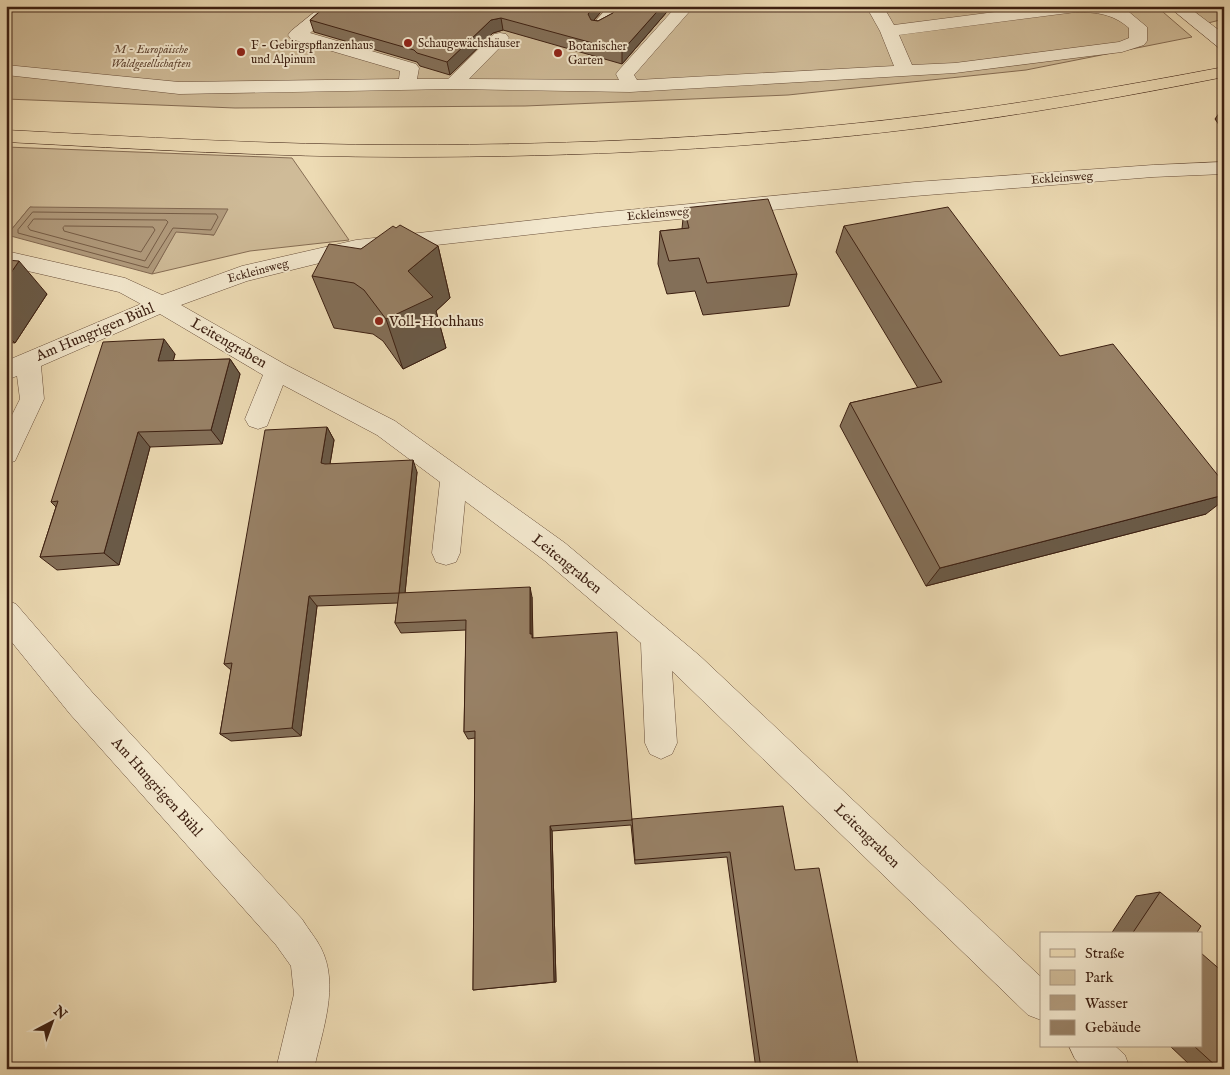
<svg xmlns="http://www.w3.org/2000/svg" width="1230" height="1075" font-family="'IM FELL English',serif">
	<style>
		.green { fill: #cfbb98; stroke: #866d54 }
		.water { fill: #b19b7d; stroke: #826952 }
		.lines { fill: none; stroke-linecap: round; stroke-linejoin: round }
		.shore { stroke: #765d47; stroke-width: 1 }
		.minor-casing { stroke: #684e3a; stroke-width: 1 }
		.major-casing { stroke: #3c1f11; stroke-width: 1 }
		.minor { fill: #f3e8ce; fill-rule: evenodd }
		.major { fill: #eddbb4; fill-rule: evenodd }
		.wall { fill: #836f58; stroke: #3c1f11 }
		.shaded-wall { fill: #6a5a47; stroke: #3c1f11 }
		.building { fill: #988166; stroke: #3c1f11 }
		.poi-dot { fill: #8f2418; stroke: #f3e8ce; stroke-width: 2 }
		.labels { text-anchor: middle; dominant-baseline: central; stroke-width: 4; stroke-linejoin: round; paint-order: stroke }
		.far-poi-label { font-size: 12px; fill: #3c1f11; stroke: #f3e8ce; text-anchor: start }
		.far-park-label { font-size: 12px; font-style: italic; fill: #614633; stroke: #f3e8ce }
		.far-street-label { font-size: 12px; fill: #3c1f11; stroke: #f3e8ce }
		.poi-label { font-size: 15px; fill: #3c1f11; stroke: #f3e8ce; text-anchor: start }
		.street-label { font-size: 15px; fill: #3c1f11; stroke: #f3e8ce }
	</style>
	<rect width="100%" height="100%" fill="#eddbb4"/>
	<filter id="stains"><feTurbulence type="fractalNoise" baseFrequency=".004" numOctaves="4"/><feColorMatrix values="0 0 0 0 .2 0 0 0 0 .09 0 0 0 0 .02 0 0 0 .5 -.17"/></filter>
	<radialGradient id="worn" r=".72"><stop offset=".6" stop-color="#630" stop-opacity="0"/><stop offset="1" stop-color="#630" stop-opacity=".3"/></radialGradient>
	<!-- green -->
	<path class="green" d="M6,6H1156L1192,37L1026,70L788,95L525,106L235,108L6,99Z
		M1188,6H1224V19L1208,23Z
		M6,147L292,158L349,240L250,251L152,274L176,231L214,235L30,207L6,236Z"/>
	<!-- water -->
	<path class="water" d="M30,207L228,209L214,235L176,232L152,274L7,235Z"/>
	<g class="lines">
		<!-- shore -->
		<path class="shore" d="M33,212L216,214L218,217L211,230L173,228L148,268L18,233V230Z
			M34,219L166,220L168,222L145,261L30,230L28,227Z
			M65,226L153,227L155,230L141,252L64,231L63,228Z"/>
		<!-- minor casing -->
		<g class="minor-casing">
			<path id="minor" d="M322,6H341L310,33L416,64L419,68L417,79H448L494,34L500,33L506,34L509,38L469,79L619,80L616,74L619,70L675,8H687L689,12L634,75L637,80L894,66L880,31L866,6H883L894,25L1042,6H1116L1129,12L1147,27V41L1144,45L1122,52L955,73L630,92L453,89L179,94L6,75V65L179,82L399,79L400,71L291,39L288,35L291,31ZM1076,12C1097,12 1113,14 1129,28V38L1119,42L955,63L912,65L899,35Z
				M609,6H626C618,17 607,34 593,31L590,27Z
				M1168,6H1187L1224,34V48L1218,47Z
				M1224,162V174L1153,177L915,196L597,227L356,254L247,281L181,305L286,365L395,421L565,543L700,656L1041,977V1020L1028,1015L672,671L677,743L672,754L661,759L650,754L645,743L641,643L545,561L465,501L460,553L456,562L446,565L436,562L432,553L440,482L377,435L283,385L267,426L258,429L249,426L245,419L263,375L160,314L41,366L44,399L15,461L6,464V427L20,399L17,376L6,380V361L141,304L119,292L6,266V251L125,278L162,295L242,266L356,240L597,213L915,182L1153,165Z
				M6,600L16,604L92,692L302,919C308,929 316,938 321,948C340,985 322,1031 314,1069H276L294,994L291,966L276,945L70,714L6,635Z
				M1069,1046H1115L1125,1055L1130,1069H1084L1075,1059Z"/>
		</g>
		<!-- major casing -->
		<g class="major-casing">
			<path id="major" d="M1224,67V77C1123,97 1022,115 921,128C750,149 577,157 405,157C272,157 139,149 6,142V130C139,137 272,145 405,145C577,145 750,137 921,116C1022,104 1123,86 1224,67Z"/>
		</g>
		<!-- minor -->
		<use href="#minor" class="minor"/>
		<!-- major -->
		<use href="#major" class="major"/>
	</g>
	<!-- wall -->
	<path class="wall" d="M326,6H606L594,20L598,21L613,13L618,6H672L622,64L503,30L493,33L450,75L420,66L417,62L314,32L310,20Z
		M1224,106V132L1215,119Z
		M684,208L797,274L789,306L703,315L695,291L667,294L658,264L660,231L682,229Z
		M844,226L1060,356L1206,514L926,586L840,426L850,403L918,388L836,252Z
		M396,228L438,246L450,298L436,311L446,348L403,369L383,341L373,334L334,328L312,276L361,249Z
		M6,260L47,294L15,343L6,342Z
		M175,354L173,361L230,359L240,374L222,444L150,447L119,565L57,570L40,557L56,507L51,502Z
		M327,427L334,440L330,464L417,472L405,593L532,597L533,638L632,820L795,870L847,1069H756L727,857L635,864L631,825L552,831L556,982L473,990L475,738L468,739L464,732L466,630L401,633L395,623L398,603L317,606L301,736L231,741L220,734L231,670L224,664Z
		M1160,892L1196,934H1111L1136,896Z
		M1224,973V1065L1221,1062L1217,1067L1189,1064L1170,1046H1201Z"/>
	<!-- shaded-wall -->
	<path class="shaded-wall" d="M595,6H606L588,27V14Z
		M662,6H672L622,64V51Z
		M501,18L503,30L493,33L450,75L447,62L491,20Z
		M438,246L450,298L436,311L446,348L403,369L386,319L408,271Z
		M19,261L47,294L15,343L6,334V280Z
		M164,339L175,354L169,377L158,361Z
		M230,359L240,374L222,444L211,430Z
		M327,427L334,440L328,475L321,463Z
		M138,432L150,447L119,565L104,553Z
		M413,460L417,472L404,603L399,593Z
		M1224,495V500L1206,514L926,586L940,568Z
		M530,587L532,597V636L534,643L530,634Z
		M309,596L317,606L301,736L292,728Z
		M550,826L552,831L556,982H554Z"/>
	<!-- building -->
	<path class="building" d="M326,6H595L588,14L591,20L598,21L613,13L618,6H662L622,51L501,18L491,20L447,62L417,53L414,50L310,20Z
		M768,199L797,274L707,283L699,258L669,261L660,231L689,228L684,208Z
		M948,207L1060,356L1113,344L1224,483V495L940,568L850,403L942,382L844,226Z
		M400,225L438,246L408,271L433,297L386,319L364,290L354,283L312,276L329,244L361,249L393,226L396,228Z
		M6,260L19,261L6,280Z
		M164,339L158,361L230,359L211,430L138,432L104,553L40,557L58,501L51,502L103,342Z
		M327,427L321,463L325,464L413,460L399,593L309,596L292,728L220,734L232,663L224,664L265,430Z
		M530,587V634H532V638L617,632L632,820L550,826L554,982L473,990L475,731L464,732L466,620L395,623L399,593Z
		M783,806L795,870L819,868L858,1065L847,1066V1069H761L730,852L635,860L632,819Z
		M1160,892L1201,926L1196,934H1132Z
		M1201,953L1224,973V1057L1217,1067L1194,1046H1201Z"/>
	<!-- markers -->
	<g class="poi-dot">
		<circle cx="408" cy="43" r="5"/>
		<circle cx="241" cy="52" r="5"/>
		<circle cx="558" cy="53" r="5"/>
		<circle cx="379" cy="321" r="5"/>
	</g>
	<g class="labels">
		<!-- far-poi labels -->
		<g class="far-poi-label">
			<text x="418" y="43">Schaugewächshäuser</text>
			<text x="251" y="45">F - Gebirgspflanzenhaus<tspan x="251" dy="14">und Alpinum</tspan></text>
			<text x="568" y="46">Botanischer<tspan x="568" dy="14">Garten</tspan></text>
		</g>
		<!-- far-park labels -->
		<g class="far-park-label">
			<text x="151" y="49">M - Europäische<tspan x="151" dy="14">Waldgesellschaften</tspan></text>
		</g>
		<!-- far-street labels -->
		<g class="far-street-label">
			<text transform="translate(1062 178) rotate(-4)">Eckleinsweg</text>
			<text transform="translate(658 214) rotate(-5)">Eckleinsweg</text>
			<text transform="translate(258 271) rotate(-15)">Eckleinsweg</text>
		</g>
		<!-- poi labels -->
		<g class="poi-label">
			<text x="389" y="321">Voll-Hochhaus</text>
		</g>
		<!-- street labels -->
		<g class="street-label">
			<text transform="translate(95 332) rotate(-23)">Am Hungrigen Bühl</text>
			<text transform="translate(229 343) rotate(30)">Leitengraben</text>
			<text transform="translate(567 564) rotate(39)">Leitengraben</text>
			<text transform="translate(157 787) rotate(48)">Am Hungrigen Bühl</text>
			<text transform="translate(867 836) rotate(44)">Leitengraben</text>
		</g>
	</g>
	<!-- margin -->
	<rect width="1230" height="1075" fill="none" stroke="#eddbb4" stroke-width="25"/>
	<rect x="8" y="8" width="1215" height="1060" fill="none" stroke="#3c1f11" stroke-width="2.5"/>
	<rect x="12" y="12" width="1205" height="1050" fill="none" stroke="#3c1f11"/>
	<!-- legend -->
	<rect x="1040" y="932" width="162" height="115" fill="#f3e8ce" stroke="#aa9882"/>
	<rect x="1050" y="949" width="25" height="8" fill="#eddbb4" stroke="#aa9882"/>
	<text x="1085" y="958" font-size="15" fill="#3c1f11">Straße</text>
	<rect x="1050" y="970" width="25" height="15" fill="#cfbb98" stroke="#aa9882"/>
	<text x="1085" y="982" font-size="15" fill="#3c1f11">Park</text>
	<rect x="1050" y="995" width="25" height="15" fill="#b19b7d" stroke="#aa9882"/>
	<text x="1085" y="1008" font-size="15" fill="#3c1f11">Wasser</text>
	<rect x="1050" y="1020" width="25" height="15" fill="#988166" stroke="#aa9882"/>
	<text x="1085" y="1032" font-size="15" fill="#3c1f11">Gebäude</text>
	<!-- north arrow -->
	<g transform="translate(52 1022) rotate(41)" stroke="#f3e8ce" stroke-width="4" paint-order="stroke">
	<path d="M0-4L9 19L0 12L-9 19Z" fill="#3c1f11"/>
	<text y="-8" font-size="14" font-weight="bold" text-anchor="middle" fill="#3c1f11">N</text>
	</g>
	<rect width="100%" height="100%" filter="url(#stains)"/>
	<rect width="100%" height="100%" fill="url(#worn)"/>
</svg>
